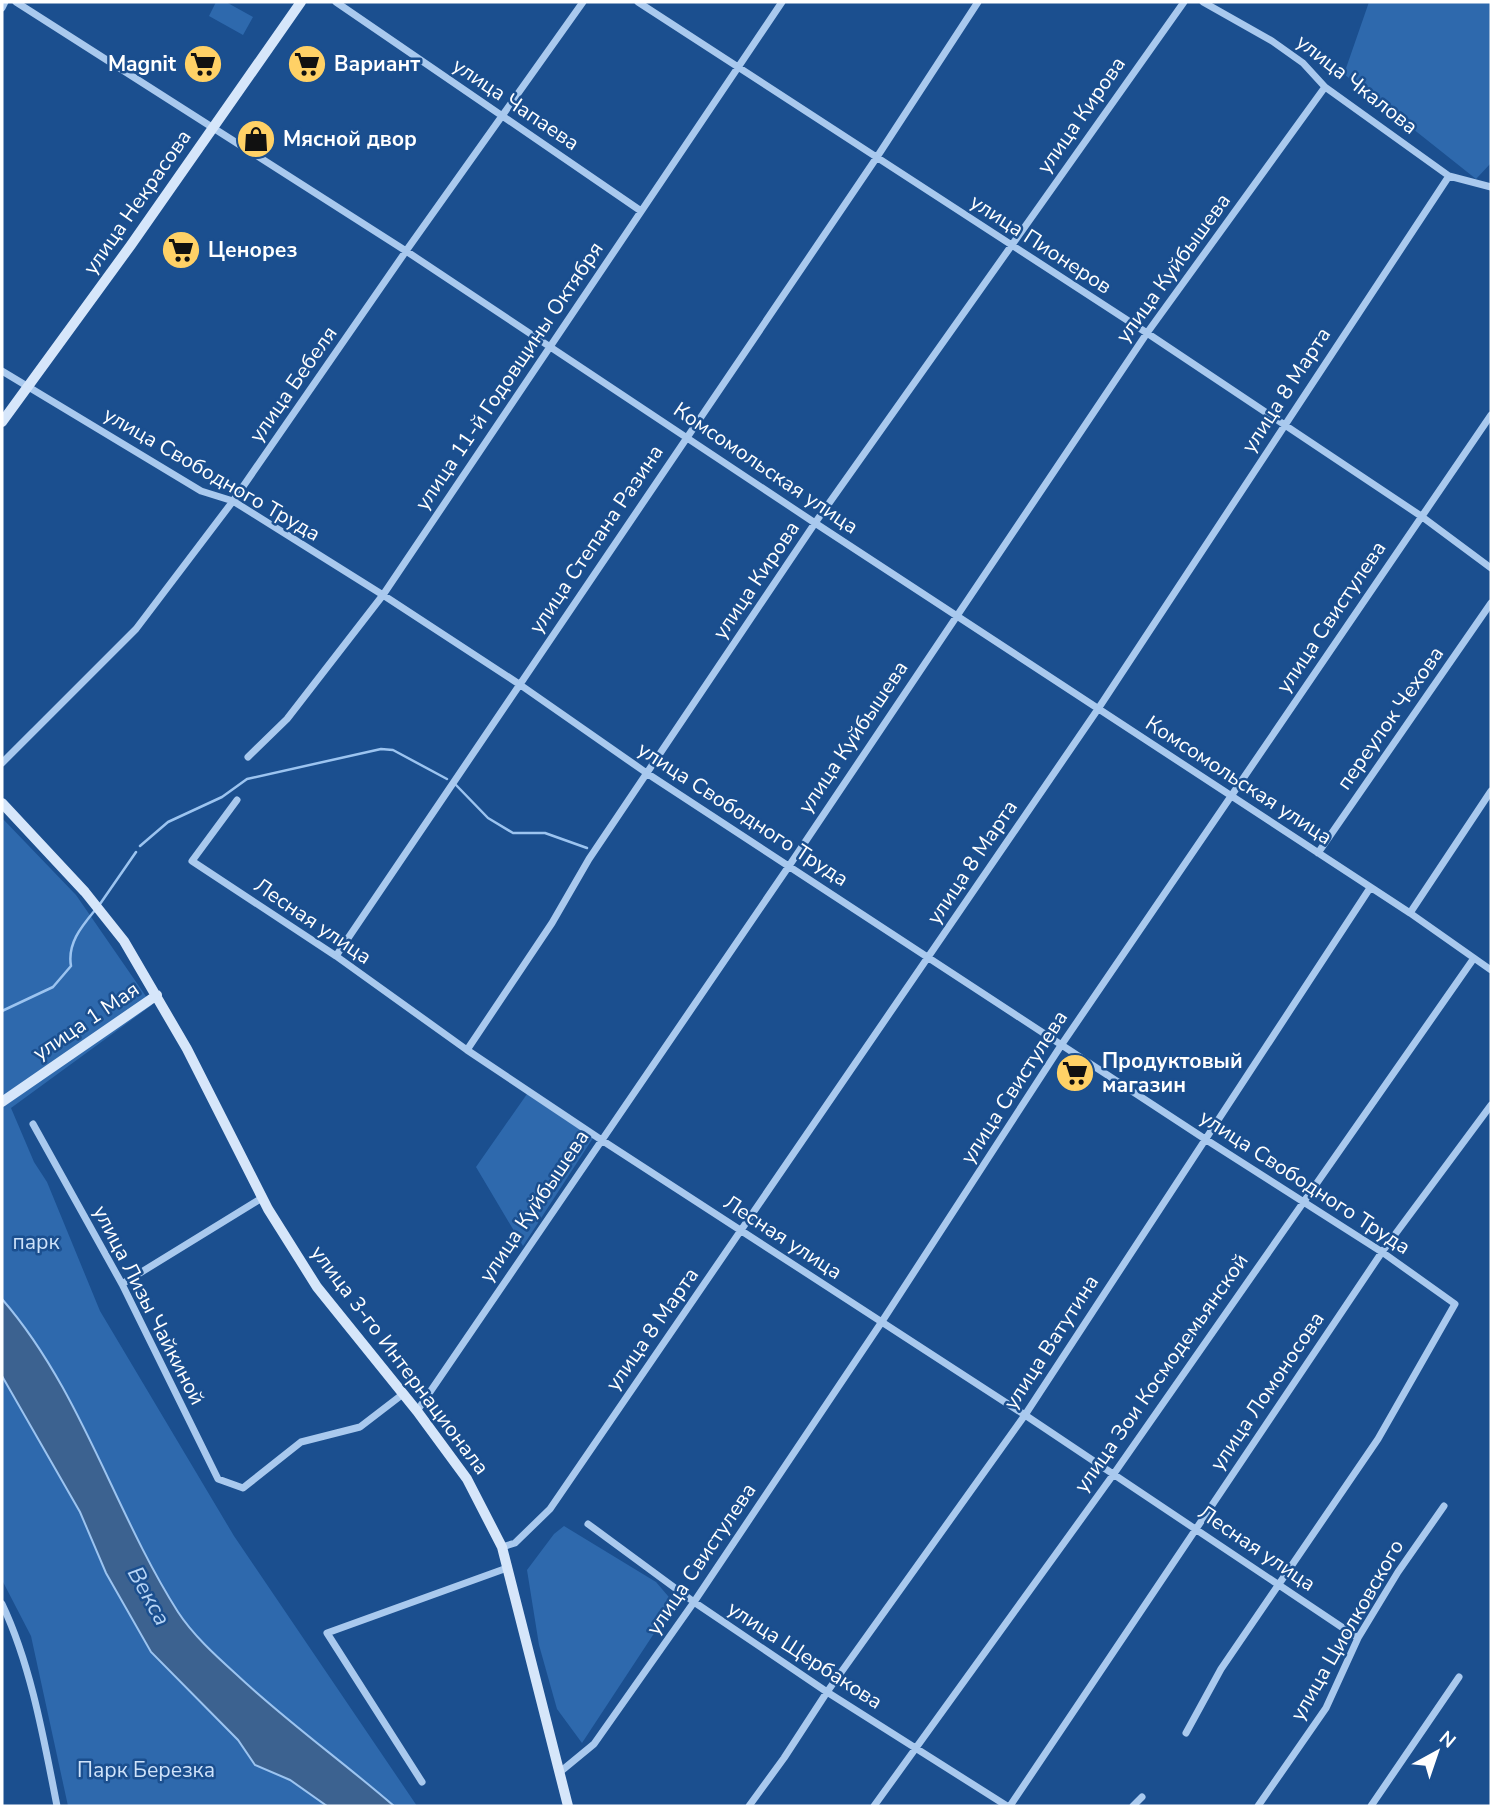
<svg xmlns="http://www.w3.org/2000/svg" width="1493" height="1808" font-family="'Nunito Sans',sans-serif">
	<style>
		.green { fill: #2e69ad }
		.water { fill: #3c6290; stroke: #9cc4f0; stroke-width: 2 }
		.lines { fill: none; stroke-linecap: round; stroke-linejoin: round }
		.stream { stroke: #9cc4f0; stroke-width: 2.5 }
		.street { stroke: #a9c9ee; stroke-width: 7 }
		.secondary { stroke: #d6e6fa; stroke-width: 10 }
		.labels { text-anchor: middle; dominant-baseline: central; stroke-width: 5; stroke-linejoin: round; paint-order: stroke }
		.poi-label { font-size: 21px; font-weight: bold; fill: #fff; stroke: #1b4f8f; text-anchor: start }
		.street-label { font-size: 21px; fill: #fff; stroke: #1b4f8f }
		.park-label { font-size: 21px; fill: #cfe3fa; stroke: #1b4f8f }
		.water-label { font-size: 23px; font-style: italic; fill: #b5d3f5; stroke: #1b4f8f }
	</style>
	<rect width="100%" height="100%" fill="#1b4f8f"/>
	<!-- green -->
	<path class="green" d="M216,2H226L253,17L243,35L209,16Z
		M1369,2H1491V163L1476,179L1344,74Z
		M2,818L76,895L152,1005L11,1108L34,1162L47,1182L100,1311L234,1536L417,1806H394C342,1761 286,1721 236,1674C215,1655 193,1635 178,1612C114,1511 81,1390 2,1299Z
		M527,1094L593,1138L523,1246L476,1167Z
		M2,1376L80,1512L106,1573L238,1740L255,1765L290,1780L327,1806H68L31,1636L2,1580Z
		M564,1526L656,1582L674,1603L582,1743L557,1709L539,1645L527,1570L554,1534Z"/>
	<!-- water -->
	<path class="water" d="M2,1299C81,1390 114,1511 178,1612C193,1635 215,1655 236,1674C286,1721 342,1761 394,1806H327L290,1780L255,1765L238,1740L151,1652L106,1573L80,1512L2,1376Z"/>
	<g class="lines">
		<!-- stream -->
		<path class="stream" d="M456,785L488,818L513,833H545L587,848
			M140,846L168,822L222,797L247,779L381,749L393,750L447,779
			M100,904L136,852
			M2,1011L53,987L71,966C67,943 82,926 96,909"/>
		<!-- street -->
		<path class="street" d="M16,2L406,251L815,523L1410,913L1491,970
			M336,2L641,211
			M638,2L1147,333L1421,516L1491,568
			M1203,2L1272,41L1303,63L1325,87L1449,176L1491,187
			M2,8L5,2
			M2,371L201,491L233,501L383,595L519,684L648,774L1205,1139L1382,1252L1455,1304L1378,1439L1221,1669L1186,1733
			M248,757L287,719L383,595L782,2
			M2,763L136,629L233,501L406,251L583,2
			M237,800L192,861L336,956L467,1050L600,1139L1025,1415L1358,1638
			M1318,853L1491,603
			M1410,913L1491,791
			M336,956L877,157L978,2
			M467,1050L552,923L589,859L815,523L1184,2
			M33,1124L122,1284L218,1479L243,1488L301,1442L360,1427L403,1394
			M122,1284L262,1198
			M417,1411L789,866L1147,333L1325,87
			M588,1524L694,1602L827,1692L1007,1806
			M502,1547L515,1543L550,1509L1098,709L1449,176
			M2,1604C31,1665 44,1740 57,1806
			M560,1772L594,1744L694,1602L881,1323L1062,1044L1491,415
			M422,1782L327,1633L507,1568
			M749,1806L784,1758L827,1692L1025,1415L1370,888
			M874,1806L1113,1475L1474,958
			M1010,1806L1382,1252L1491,1105
			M1133,1806L1142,1797
			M1258,1806L1326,1708L1358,1638L1398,1572L1444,1506
			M1371,1806L1459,1677"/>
		<!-- secondary -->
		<path class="secondary" d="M2,422L131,245L301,2
			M2,803L85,892L124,941L187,1049L268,1209L317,1287L417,1411L467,1479L502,1547L568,1806
			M2,1102L157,995"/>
	</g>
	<!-- icons -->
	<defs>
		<g id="supermarket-disc" transform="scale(2.0125)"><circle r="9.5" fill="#ffd166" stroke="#1b4f8f"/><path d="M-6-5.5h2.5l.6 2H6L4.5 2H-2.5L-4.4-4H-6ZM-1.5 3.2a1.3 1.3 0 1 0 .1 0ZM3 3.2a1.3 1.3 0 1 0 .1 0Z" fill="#111"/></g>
		<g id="shop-disc" transform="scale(2.0125)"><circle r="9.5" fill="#ffd166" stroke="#1b4f8f"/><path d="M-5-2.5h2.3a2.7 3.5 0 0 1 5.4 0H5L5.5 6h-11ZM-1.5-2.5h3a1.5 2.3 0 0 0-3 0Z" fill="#111"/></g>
	</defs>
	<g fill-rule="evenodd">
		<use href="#supermarket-disc" x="203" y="64"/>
		<use href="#supermarket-disc" x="307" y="64"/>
		<use href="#shop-disc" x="256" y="139"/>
		<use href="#supermarket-disc" x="181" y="250"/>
		<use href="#supermarket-disc" x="1075" y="1073"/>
	</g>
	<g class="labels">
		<!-- poi labels -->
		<g class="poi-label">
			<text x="176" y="64" text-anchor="end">Magnit</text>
			<text x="334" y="64">Вариант</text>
			<text x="283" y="139">Мясной двор</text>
			<text x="208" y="250">Ценорез</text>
			<text x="1102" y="1061">Продуктовый<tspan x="1102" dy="24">магазин</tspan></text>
		</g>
		<!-- street labels -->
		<g class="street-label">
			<text transform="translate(1357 84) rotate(38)">улица Чкалова</text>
			<text transform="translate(516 104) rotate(34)">улица Чапаева</text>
			<text transform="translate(1081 115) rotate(-55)">улица Кирова</text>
			<text transform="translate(137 202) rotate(-55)">улица Некрасова</text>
			<text transform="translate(1041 244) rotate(33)">улица Пионеров</text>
			<text transform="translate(1173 268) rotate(-54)">улица Куйбышева</text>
			<text transform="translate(509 376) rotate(-56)">улица 11-й Годовщины Октября</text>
			<text transform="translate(293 384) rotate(-55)">улица Бебеля</text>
			<text transform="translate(1286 390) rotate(-57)">улица 8 Марта</text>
			<text transform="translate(766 468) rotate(34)">Комсомольская улица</text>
			<text transform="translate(212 474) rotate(30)">улица Свободного Труда</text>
			<text transform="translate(596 539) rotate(-56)">улица Степана Разина</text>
			<text transform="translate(756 580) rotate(-56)">улица Кирова</text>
			<text transform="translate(1331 617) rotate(-56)">улица Свистулева</text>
			<text transform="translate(1390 718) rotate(-55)">переулок Чехова</text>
			<text transform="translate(853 737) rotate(-56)">улица Куйбышева</text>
			<text transform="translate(1239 780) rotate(33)">Комсомольская улица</text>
			<text transform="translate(743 814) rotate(33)">улица Свободного Труда</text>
			<text transform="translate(972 862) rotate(-56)">улица 8 Марта</text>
			<text transform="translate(313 921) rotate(34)">Лесная улица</text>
			<text transform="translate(86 1021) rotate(-34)">улица 1 Мая</text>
			<text transform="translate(1014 1087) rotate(-57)">улица Свистулева</text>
			<text transform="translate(1305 1182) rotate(33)">улица Свободного Труда</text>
			<text transform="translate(534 1206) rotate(-56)">улица Куйбышева</text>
			<text transform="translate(783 1237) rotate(33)">Лесная улица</text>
			<text transform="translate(149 1305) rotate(63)">улица Лизы Чайкиной</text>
			<text transform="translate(652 1329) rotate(-55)">улица 8 Марта</text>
			<text transform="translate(1051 1342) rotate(-57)">улица Ватутина</text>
			<text transform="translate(400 1360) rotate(53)">улица 3-го Интернационала</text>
			<text transform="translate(1161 1373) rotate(-55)">улица Зои Космодемьянской</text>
			<text transform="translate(1267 1391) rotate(-56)">улица Ломоносова</text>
			<text transform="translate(1257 1548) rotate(34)">Лесная улица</text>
			<text transform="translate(701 1559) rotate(-56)">улица Свистулева</text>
			<text transform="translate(1347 1630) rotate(-60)">улица Циолковского</text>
			<text transform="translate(805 1655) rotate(33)">улица Щербакова</text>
		</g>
		<!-- park labels -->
		<g class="park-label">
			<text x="36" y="1242">парк</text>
			<text x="146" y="1770">Парк Березка</text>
		</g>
		<!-- water labels -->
		<g class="water-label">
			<text transform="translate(149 1596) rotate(61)">Векса</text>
		</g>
	</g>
	<!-- border -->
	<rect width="1493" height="1808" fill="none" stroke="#ffffff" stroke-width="7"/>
	<!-- north arrow -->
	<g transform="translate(1437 1752) rotate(40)" stroke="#1b4f8f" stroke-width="5" paint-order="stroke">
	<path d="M0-5L12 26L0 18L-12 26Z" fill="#ffffff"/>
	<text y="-10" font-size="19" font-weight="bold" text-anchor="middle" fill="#ffffff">N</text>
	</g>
</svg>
